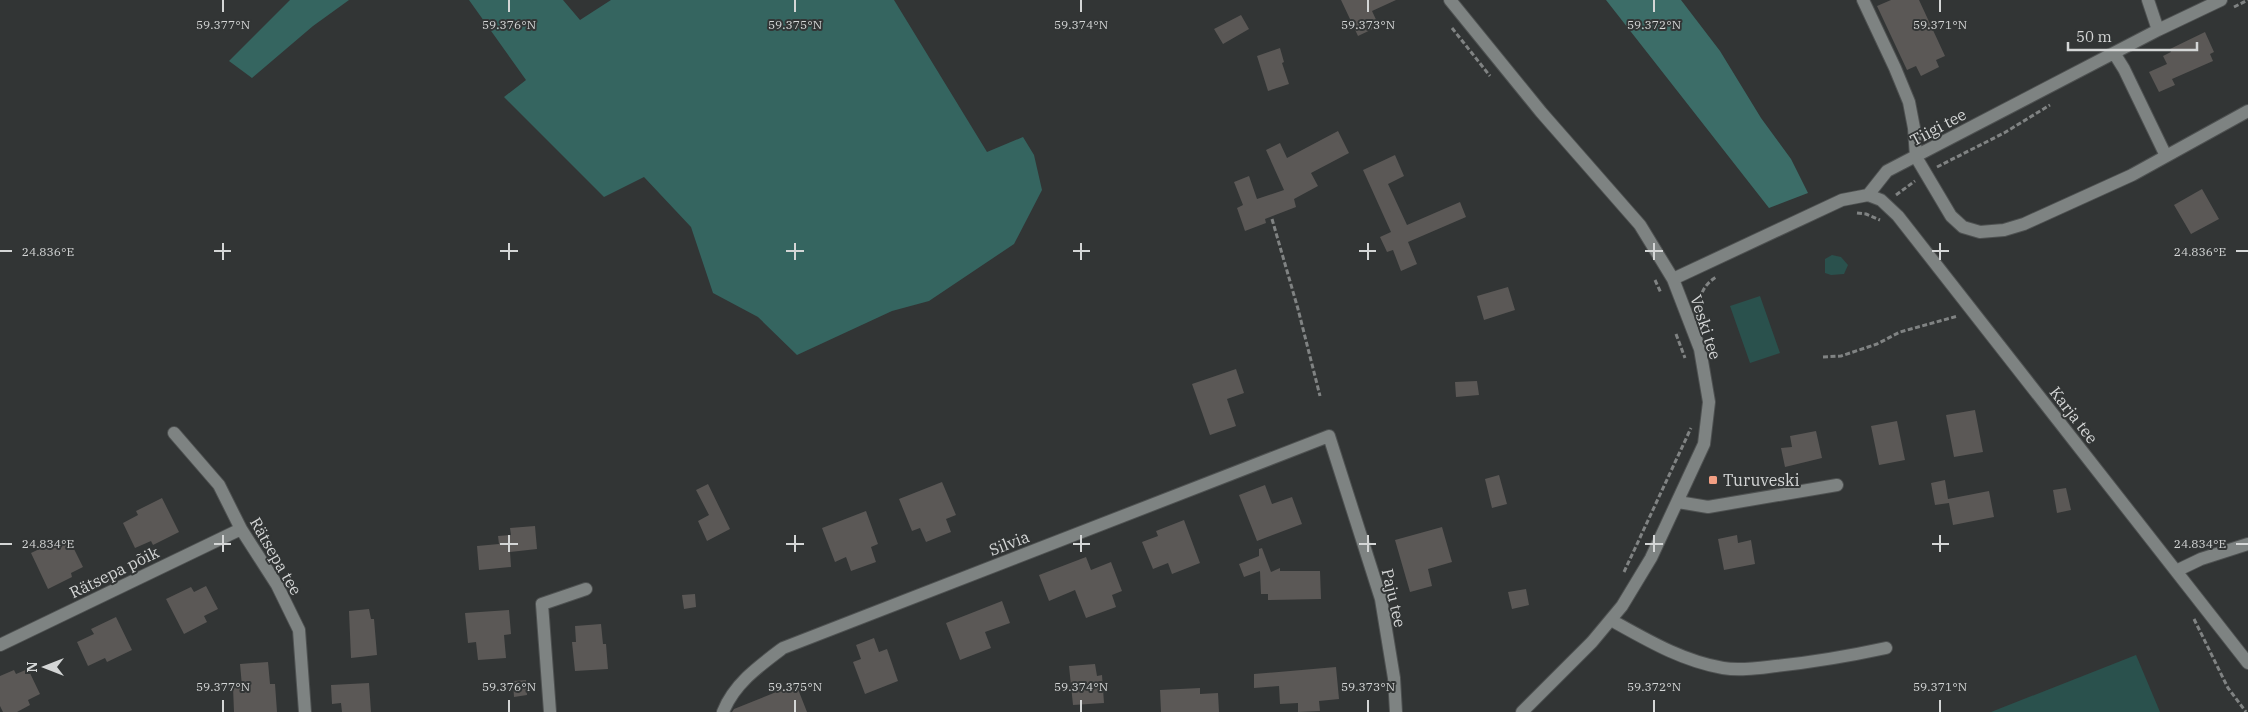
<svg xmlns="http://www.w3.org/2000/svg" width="2248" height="712" font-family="'IBM Plex Serif',serif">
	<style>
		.green { fill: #2a514d }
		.forest { fill: #356560 }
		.water { fill: #3c6d68 }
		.building { fill: #5b5856 }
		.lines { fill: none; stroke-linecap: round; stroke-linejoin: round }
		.minor-casing { stroke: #4e5151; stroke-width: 14 }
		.path { stroke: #808383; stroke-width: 3; stroke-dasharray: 5 2.5; stroke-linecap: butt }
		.minor { stroke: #7e8382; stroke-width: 12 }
		.ticks { fill: none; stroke: #d4d6d6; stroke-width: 2 }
		.poi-dot { fill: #f39f83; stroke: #323535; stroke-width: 2 }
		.labels { text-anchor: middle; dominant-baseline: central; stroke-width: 4; stroke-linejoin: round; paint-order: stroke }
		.street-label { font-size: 16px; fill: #d4d6d6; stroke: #323535 }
		.poi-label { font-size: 16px; fill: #d4d6d6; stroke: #323535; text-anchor: start }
		.ticks-label { font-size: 12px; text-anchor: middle; fill: #d4d6d6; stroke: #323535; stroke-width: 4; stroke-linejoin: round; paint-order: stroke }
	</style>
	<rect width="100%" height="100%" fill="#323535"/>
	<!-- green -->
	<path class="green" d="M1832,255L1841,257L1848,265L1844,274L1831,275L1825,273V259Z
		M1760,296L1780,353L1750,363L1730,306Z
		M2136,655L2160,712H1991Z"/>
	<!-- forest -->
	<path class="forest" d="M290,0H349L313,26L252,78L229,61Z
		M469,0H563L580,20L611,0H894L987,152L1023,137L1034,155L1042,190L1014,244L929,301L892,311L797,355L758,317L713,293L691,227L644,177L604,197L504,97L526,80Z"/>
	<!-- water -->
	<path class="water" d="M1606,0H1681L1720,51L1761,118L1791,159L1808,193L1769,208Z"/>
	<!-- building -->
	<path class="building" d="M1341,0H1396L1372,11L1379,26L1358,36Z
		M1891,0H1919L1945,56L1936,60L1939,67L1921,76L1916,66L1907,70L1877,6Z
		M1241,15L1249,29L1223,44L1214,29Z
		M2205,32L2214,52L2210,54L2213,61L2172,79L2175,85L2159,92L2149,72L2167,64L2163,56L2171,52L2170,49Z
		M1280,48L1284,62L1282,63L1289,84L1268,91L1257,56Z
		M1338,131L1349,153L1311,173L1318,186L1294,199L1296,207L1265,219L1266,223L1245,231L1237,208L1243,205L1234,182L1249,176L1257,199L1284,190L1266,150L1280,143L1287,158Z
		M1395,155L1404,176L1388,184L1407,225L1460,202L1466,217L1408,242L1417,264L1401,271L1393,250L1387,252L1380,237L1391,232L1363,170Z
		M2202,189L2219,219L2191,234L2174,205Z
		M1508,287L1515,310L1484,320L1477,296Z
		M1236,369L1244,393L1227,399L1236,426L1210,435L1192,384Z
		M1477,381L1479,395L1456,397L1455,382Z
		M1975,410L1983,452L1954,457L1946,415Z
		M1897,421L1905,460L1879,465L1871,426Z
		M1816,431L1822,458L1785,467L1781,448L1792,447L1790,436Z
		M1499,475L1507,504L1492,508L1485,479Z
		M1945,480L1948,499L1989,491L1994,517L1953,525L1949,503L1935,505L1931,483Z
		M942,482L956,515L946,519L951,532L926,542L920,528L912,531L899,499Z
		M708,484L730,529L707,541L698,521L709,515L696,490Z
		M1265,485L1272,504L1292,497L1302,524L1257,541L1239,495Z
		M2066,488L2071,510L2057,513L2053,490Z
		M162,498L179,532L153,545L151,541L135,548L123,523L138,515L136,511Z
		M866,511L878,544L871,547L876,562L851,571L846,557L835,562L822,528Z
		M1184,520L1200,563L1172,574L1168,563L1153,569L1142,542L1158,536L1156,531Z
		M535,526L537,549L510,552L511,567L479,570L477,546L499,544L498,536L511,535L510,528Z
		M1442,527L1452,562L1428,569L1432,586L1410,592L1395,540Z
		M1737,535L1738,543L1751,540L1755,564L1724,570L1718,539Z
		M56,541L58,547L70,541L83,567L71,573L72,577L48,589L31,553Z
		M1262,548L1271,572L1280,568V571H1320L1321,599L1268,600V594H1261L1260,571L1244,577L1239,564L1259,556V549Z
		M1086,557L1091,570L1111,562L1122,591L1112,595L1116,607L1086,618L1075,590L1049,601L1039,575Z
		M206,586L218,609L204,616L207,622L184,634L166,599L191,587L194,592Z
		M1526,589L1529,605L1512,609L1508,592Z
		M695,594L696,607L684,609L682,595Z
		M1002,601L1010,623L985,632L991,648L960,660L946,623Z
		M369,609L371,619H374L377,655L351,658L349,611Z
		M509,610L511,634L504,635L506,658L478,660L476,642L468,643L465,613Z
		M116,617L132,650L107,662L105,658L88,666L77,642L94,634L91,629Z
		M601,624L603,644H606L608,669L575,671L572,642H576L575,626Z
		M874,638L879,652L887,649L898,681L865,694L853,662L861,659L856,645Z
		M268,662L270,684H275L277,712H234L233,687L242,686L240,664Z
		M1095,664L1097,676L1102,675L1104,703L1073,705L1069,666Z
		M1336,667L1339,699L1319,701L1320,711L1298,712V703L1280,704L1279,686L1254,688V674Z
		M28,669L40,694L28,700L30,705L17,712H3L0,706V676L14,670L16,674Z
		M526,680L527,695L514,697L513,681Z
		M369,683L371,712H342L341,703L332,704L331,685Z
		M796,684L807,712H732L734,709Z
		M1200,688V694L1218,693L1219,712H1161L1160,690Z"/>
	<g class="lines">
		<!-- minor casing -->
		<g class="minor-casing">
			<path id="minor" d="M1450,0L1541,112L1640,225L1673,279L1700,349L1709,402L1704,444L1651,558L1622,606L1592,642L1522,712
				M1863,0L1895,68L1909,102L1914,128L1916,157L1951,216L1963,227L1980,232L2004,230L2024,224L2132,175L2248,111
				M2148,0L2158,30
				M2114,53L2124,69L2166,156
				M1868,195L1881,200L1898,216L2248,663
				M1673,279L1842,200L1868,195L1887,171L2158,30L2221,0
				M174,433L219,485L241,529L277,585L299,630L305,712
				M1678,502L1708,507L1837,485
				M2176,571L2201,559L2248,544
				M1611,620C1647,640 1682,661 1723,668C1740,671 1759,668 1776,666C1814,662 1849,656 1886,648
				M0,645L241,529
				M550,712L542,604L586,589
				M723,712C734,684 759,666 783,648L1329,436L1381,599L1394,678L1396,712"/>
		</g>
		<!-- path -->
		<path class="path" d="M2234,7L2248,0
			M1452,28L1490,76
			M1937,167L2004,133L2050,105
			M1896,195L1915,181
			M1857,213L1866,214L1880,220
			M1272,219L1298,309L1320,396
			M1655,280L1661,293
			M1700,307C1699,294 1705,284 1716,277
			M1676,334L1685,358
			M1823,357L1841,356L1877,344L1900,332L1958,316
			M1624,572L1691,428
			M2194,619L2228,688L2246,712"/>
		<!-- minor -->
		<use href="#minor" class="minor"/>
	</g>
	<!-- ticks -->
	<path class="ticks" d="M223,0V12M509,0V12M795,0V12M1081,0V12M1368,0V12M1654,0V12M1940,0V12M223,243V260M509,243V260M795,243V260M1081,243V260M1368,243V260M1654,243V260M1940,243V260M0,251H12M214,251H231M500,251H518M786,251H804M1073,251H1090M1359,251H1376M1645,251H1663M1932,251H1949M2236,251H2248M223,535V552M509,535V552M795,535V552M1081,535V552M1368,535V552M1654,535V552M1940,535V552M0,544H12M214,544H231M500,544H518M786,544H804M1073,544H1090M1359,544H1376M1645,544H1663M1932,544H1949M2236,544H2248M223,700V712M509,700V712M795,700V712M1081,700V712M1368,700V712M1654,700V712M1940,700V712"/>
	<!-- markers -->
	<rect class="poi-dot" x="1708" y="475" width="10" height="10" rx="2.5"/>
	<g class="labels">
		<!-- street labels -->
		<g class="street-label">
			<text transform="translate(1938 127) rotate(-28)">Tiigi tee</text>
			<text transform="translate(1706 327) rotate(72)">Veski tee</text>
			<text transform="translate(2074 415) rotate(52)">Karja tee</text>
			<text transform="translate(1009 543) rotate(-21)">Silvia</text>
			<text transform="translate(276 556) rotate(60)">Rätsepa tee</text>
			<text transform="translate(114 572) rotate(-26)">Rätsepa põik</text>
			<text transform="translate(1394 598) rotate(77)">Paju tee</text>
		</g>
		<!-- poi labels -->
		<g class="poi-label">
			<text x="1723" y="480">Turuveski</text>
		</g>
	</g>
	<g class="ticks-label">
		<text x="223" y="29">59.377°N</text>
		<text x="509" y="29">59.376°N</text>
		<text x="795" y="29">59.375°N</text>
		<text x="1081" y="29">59.374°N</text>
		<text x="1368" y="29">59.373°N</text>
		<text x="1654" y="29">59.372°N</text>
		<text x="1940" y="29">59.371°N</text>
		<text x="2200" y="256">24.836°E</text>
		<text x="48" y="256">24.836°E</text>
		<text x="2200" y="548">24.834°E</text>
		<text x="48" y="548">24.834°E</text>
		<text x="223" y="691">59.377°N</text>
		<text x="509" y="691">59.376°N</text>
		<text x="795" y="691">59.375°N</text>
		<text x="1081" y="691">59.374°N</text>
		<text x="1368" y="691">59.373°N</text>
		<text x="1654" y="691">59.372°N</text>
		<text x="1940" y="691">59.371°N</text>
	</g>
	<!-- north arrow -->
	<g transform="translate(45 667) rotate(270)" stroke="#323535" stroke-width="4" paint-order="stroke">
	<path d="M0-4L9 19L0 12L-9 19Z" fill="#d4d6d6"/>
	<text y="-8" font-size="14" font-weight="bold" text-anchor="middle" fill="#d4d6d6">N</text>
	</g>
	<!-- scale -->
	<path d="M2068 42v8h129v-8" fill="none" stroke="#d4d6d6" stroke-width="2.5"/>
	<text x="2076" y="42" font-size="15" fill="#d4d6d6" stroke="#323535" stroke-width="4" paint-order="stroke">50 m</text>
</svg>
